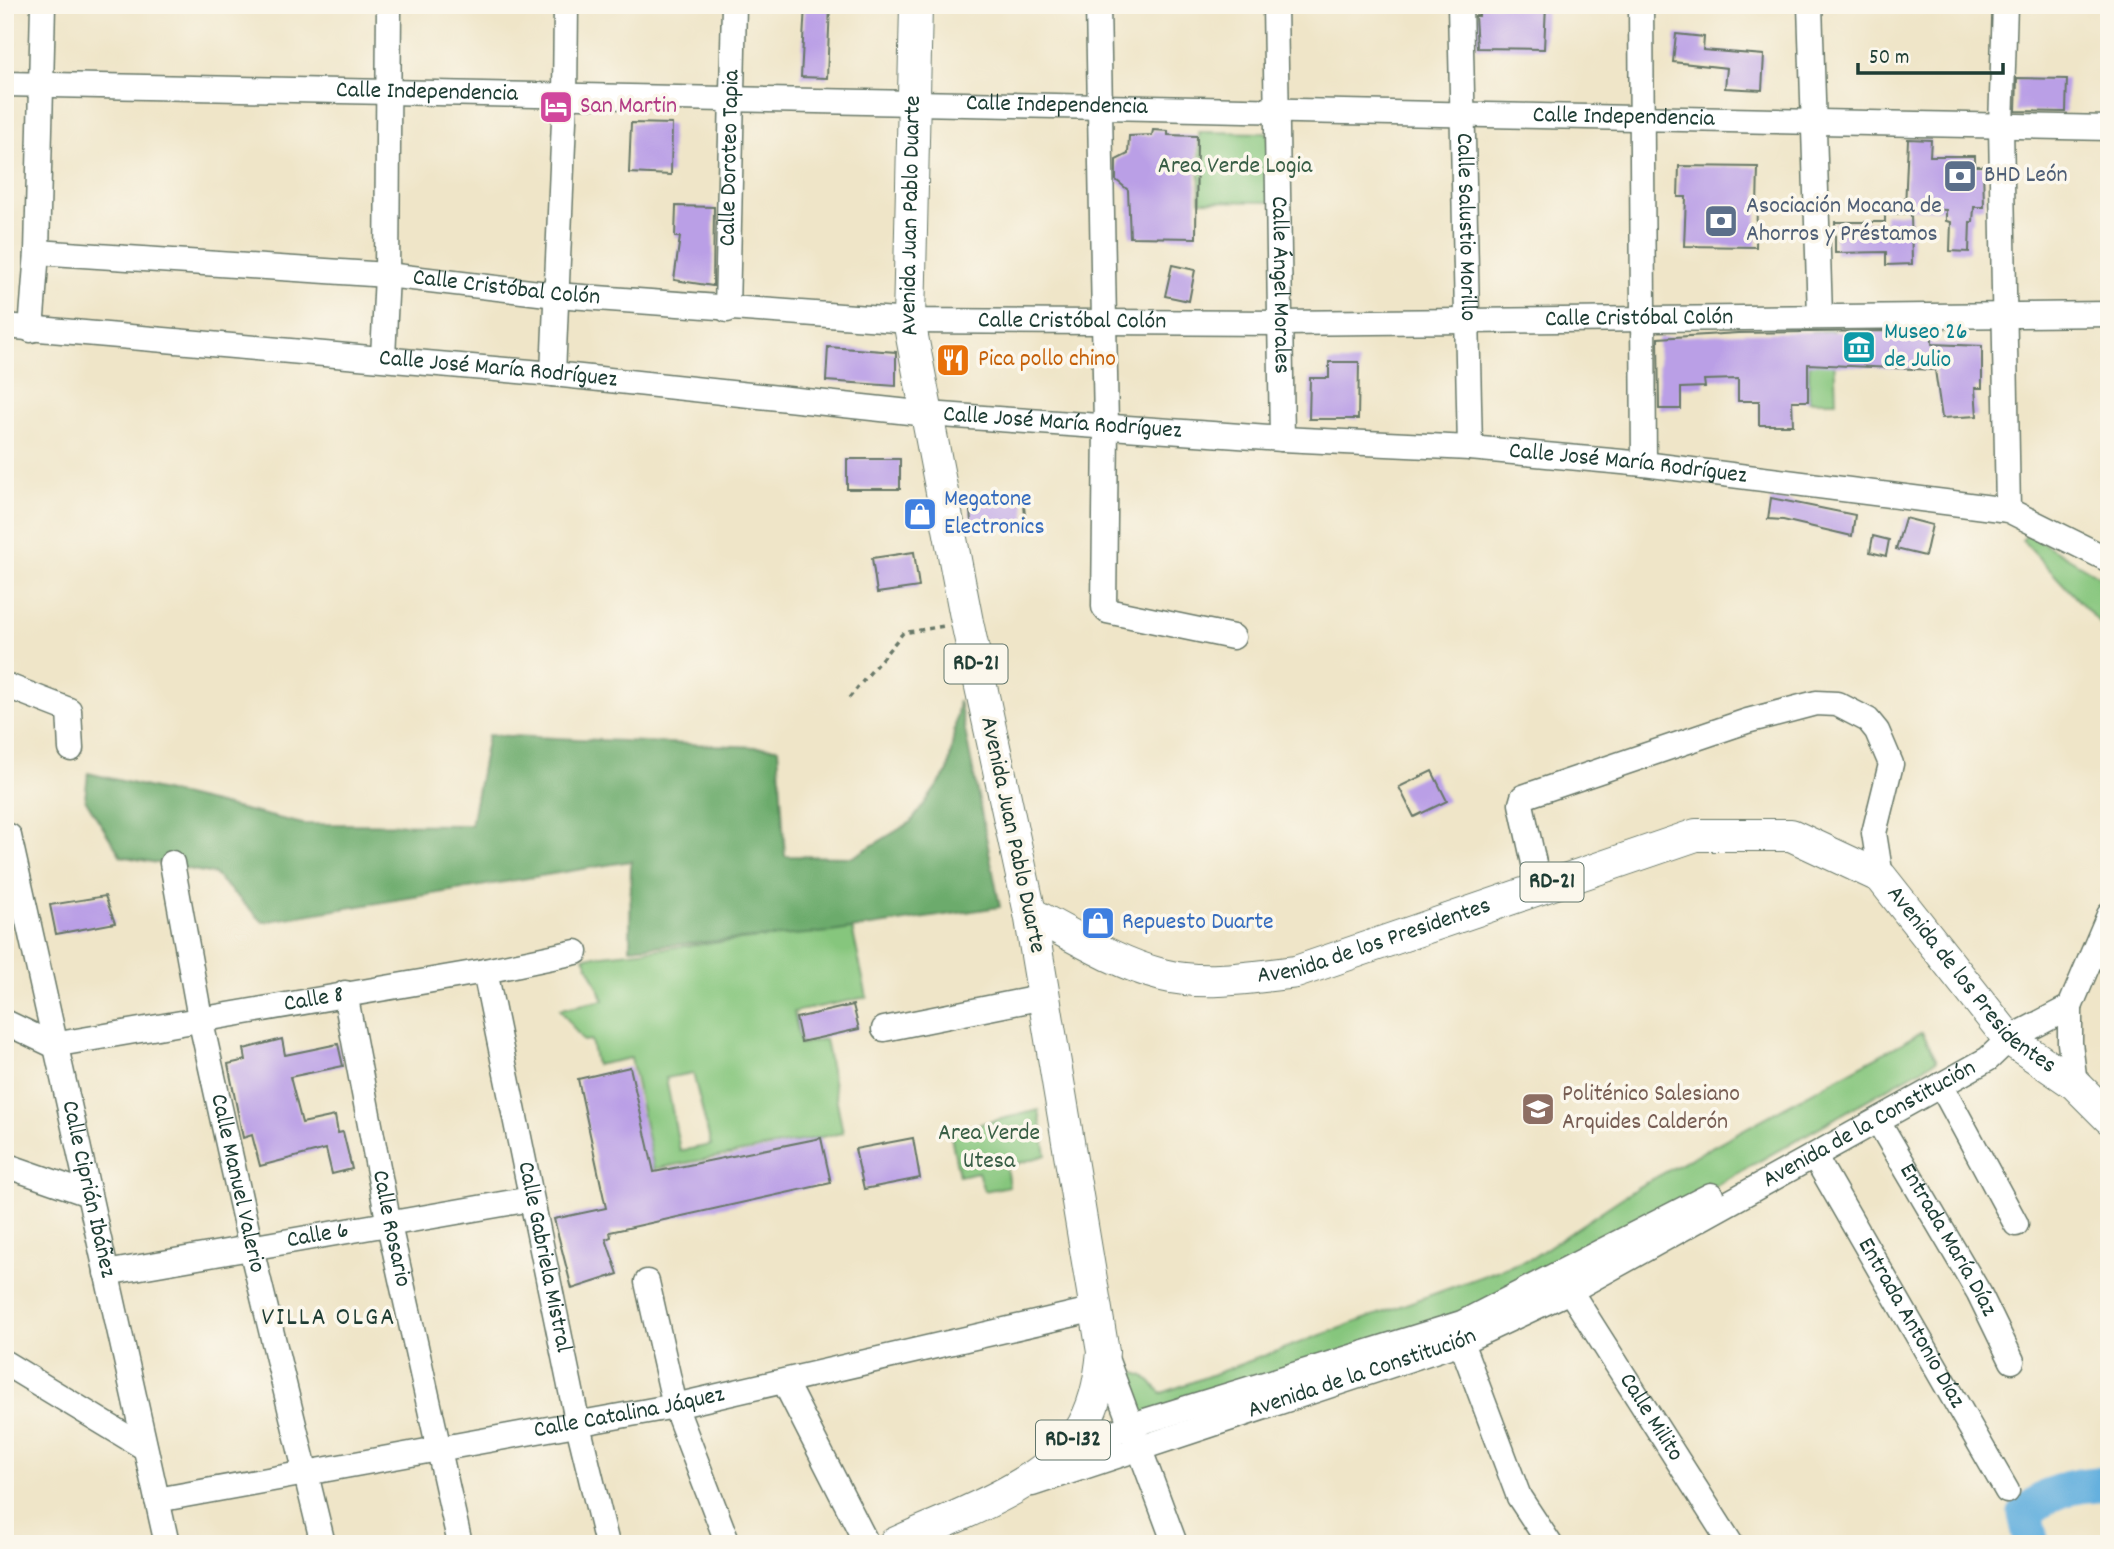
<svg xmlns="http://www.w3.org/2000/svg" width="2114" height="1549" font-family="Dekko,sans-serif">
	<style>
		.green { fill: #86c67d; stroke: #528258; stroke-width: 2; fill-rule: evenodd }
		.forest { fill: #6cab6c; stroke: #467450; stroke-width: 2 }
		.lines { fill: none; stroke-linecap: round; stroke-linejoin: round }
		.river { stroke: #65b0de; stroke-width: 35 }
		.building { fill: #ba9fe6 }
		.minor-casing { stroke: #687868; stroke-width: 27 }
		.major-casing { stroke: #687868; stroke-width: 34 }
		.path { stroke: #687868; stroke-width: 3.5; stroke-dasharray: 5 5; stroke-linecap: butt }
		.minor { stroke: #fff; stroke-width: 24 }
		.major { stroke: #fff; stroke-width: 32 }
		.labels { text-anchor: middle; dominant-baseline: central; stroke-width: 7; stroke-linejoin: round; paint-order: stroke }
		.shield { fill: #fbf7ec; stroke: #61756b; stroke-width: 2 }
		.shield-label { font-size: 23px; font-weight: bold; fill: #1f3d34 }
		.street-label { font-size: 24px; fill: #1f3d34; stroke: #fbf7ec }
		.hotel-label { font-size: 24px; fill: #b23c85; stroke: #fbf7ec; text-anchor: start }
		.park-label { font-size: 24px; fill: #395f46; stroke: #fbf7ec }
		.service-label { font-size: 24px; fill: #4e5e75; stroke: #fbf7ec; text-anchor: start }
		.culture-label { font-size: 24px; fill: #0d838f; stroke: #fbf7ec; text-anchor: start }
		.food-label { font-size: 24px; fill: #c56008; stroke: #fbf7ec; text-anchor: start }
		.shop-label { font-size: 24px; fill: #366cbe; stroke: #fbf7ec; text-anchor: start }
		.education-label { font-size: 24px; fill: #785e54; stroke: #fbf7ec; text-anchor: start }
		.neighbourhood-label { font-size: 26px; letter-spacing: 2px; fill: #1f3d34; stroke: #fbf7ec }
	</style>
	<rect width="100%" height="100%" fill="#fbf7ec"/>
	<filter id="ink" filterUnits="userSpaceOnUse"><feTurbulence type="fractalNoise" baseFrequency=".0143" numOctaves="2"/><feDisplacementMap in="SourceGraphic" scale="14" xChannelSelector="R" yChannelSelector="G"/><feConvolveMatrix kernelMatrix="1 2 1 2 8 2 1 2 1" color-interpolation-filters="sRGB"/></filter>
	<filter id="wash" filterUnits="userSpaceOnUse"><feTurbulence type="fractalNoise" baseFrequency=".00686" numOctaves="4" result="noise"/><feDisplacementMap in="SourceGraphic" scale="28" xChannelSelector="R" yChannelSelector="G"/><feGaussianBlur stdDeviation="1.57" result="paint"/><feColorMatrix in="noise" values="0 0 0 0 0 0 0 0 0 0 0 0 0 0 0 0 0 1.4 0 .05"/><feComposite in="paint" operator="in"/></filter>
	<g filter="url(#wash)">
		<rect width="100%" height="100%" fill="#efe5c8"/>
		<!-- green -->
		<path class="green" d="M1199,132L1268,133L1271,202L1200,201Z
			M1833,330L1836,401H1808L1811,332Z
			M2028,534L2109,582V633L2022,540Z
			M852,928L867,997L794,1012L800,1044L825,1039L843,1133L654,1169L631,1058L596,1065L591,1040L583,1041L560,1009L604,1000L584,957ZM693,1073L711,1145L680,1151L666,1078Z
			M1922,1032L1937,1060L1545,1283L1143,1421L1129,1370L1144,1376L1162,1393L1532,1258L1638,1187Z
			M1039,1110L1046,1155L1006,1167L1009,1186L984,1191L978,1172L959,1176L950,1131Z"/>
		<!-- forest -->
		<path class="forest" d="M959,700L1000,907L831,932L630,948L631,861L263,922L214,874L121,856L85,799L88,773L303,824L471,825L488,735L778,748L785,856L853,857L911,822L948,771Z"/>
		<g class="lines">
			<!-- river -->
			<path class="river" d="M2032,1544L2025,1514C2050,1489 2074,1485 2109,1483"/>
		</g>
		<g id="blocks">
			<!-- building -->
			<path class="building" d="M805,5H830L827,78L801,77Z
				M1479,5H1546L1544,49L1477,48L1475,16H1479Z
				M1676,34L1704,37L1703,50L1764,55L1762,90L1725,88L1727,68L1673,62Z
				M2017,78L2067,79L2066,112L2016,111Z
				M631,123L672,124L671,175L629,173Z
				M1153,130L1168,131V135L1197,136L1196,238L1130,237L1128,190L1116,180V160L1128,154L1129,136L1152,135Z
				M1908,139L1931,140L1930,156H1975V166H1983L1984,207H1974L1973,222H1970L1969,252L1950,251L1951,222L1946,221V210L1905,208Z
				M1679,166L1758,167L1756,247L1684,246L1686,197H1678Z
				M676,206L714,207L713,286L674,280L680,237H675Z
				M1911,213L1912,264L1886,265V252L1835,253V222H1885V214Z
				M1172,265L1195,270L1189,301L1165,296Z
				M1885,331L1932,333V344L1982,346V388H1975L1977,416L1942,418L1935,370L1808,364V401H1792L1793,425H1759V401H1738V379L1704,380L1705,387L1681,388V409H1659L1658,338L1738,333Z
				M828,347L896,352V386L826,381Z
				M1329,362H1359L1358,419H1309L1310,378H1329Z
				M847,459H900V489H847Z
				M1023,496L1026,525L972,531L969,501Z
				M1771,498L1855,515L1852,536L1783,520L1768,519Z
				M1905,518L1932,525L1925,556L1896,549Z
				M1873,536L1889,540L1886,556L1870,552Z
				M914,552L919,587L877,593L872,558Z
				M1432,771L1447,801L1414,817L1399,787Z
				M105,896L115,923L56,934L50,905Z
				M853,1005L859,1029L801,1042L796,1018Z
				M282,1039L285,1055L338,1044L343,1066L290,1077L302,1123L335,1116L338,1133L343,1132L352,1169L332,1174L326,1149L260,1166L252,1135L243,1138L228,1064L246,1060L244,1049Z
				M630,1067L654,1172L821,1138L831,1183L610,1232L611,1237L606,1239L618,1274L572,1289L554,1219L606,1208L578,1079Z
				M913,1138L920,1178L864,1189L855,1149Z"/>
		</g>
	</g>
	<g filter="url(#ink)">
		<use href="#blocks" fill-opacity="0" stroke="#687868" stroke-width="2"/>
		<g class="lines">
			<!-- minor casing -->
			<g class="minor-casing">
				<g id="minor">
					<path d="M1098,5L1106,426L1104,607L1107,611L1233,637"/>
					<path id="s1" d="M1275,5L1282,439"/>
					<path id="s2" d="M1460,5L1470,448"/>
					<path d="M1641,5L1644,464"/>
					<path d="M1810,5L1820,316"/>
					<path d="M2005,5L2001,126L2008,510"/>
					<path id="s3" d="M5,84L2109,128"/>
					<path id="s4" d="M37,252L387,275L556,295L909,321L1281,323L2109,314"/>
					<path id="s5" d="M727,310L734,5"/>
					<path id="s6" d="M5,326L553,374L928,414L1282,439L1470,448L1644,464L2008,510L2109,560"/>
					<path d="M31,330L37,252L43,5"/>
					<path d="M383,357L387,275L389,5"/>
					<path d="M553,374L565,98L566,5"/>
					<path d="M5,685L69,710L71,749"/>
					<path id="s7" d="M9,836L167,1544"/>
					<path id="s8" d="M172,863L200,1018L251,1248L323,1544"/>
					<path d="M1539,886L1521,804L1523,797L1747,721L1816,703L1837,704L1868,720L1877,731L1891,764L1874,833L1881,877"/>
					<path id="s9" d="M485,971L578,1425L607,1544"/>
					<path id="s10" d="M345,993L389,1225L460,1544"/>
					<path d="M2070,1007V1043L2075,1084"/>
					<path id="s11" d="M5,1022L53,1045L485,971L576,952"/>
					<path d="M884,1029L1044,997"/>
					<path d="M1941,1085L2016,1224"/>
					<path id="s12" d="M1878,1121L1979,1293L2012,1361"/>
					<path id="s13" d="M1815,1157L2007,1491"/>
					<path d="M5,1165L88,1194"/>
					<path id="s14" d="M106,1273L531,1199"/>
					<path d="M647,1282L675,1406L728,1544"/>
					<path id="s15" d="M1570,1291L1731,1544"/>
					<path d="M1461,1342L1519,1497L1550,1544"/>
					<path d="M1104,1353L1175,1544"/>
					<path d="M5,1363L145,1448"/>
					<path d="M785,1383L867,1544"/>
					<path d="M1062,1454L1129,1426L1462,1323L1711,1195"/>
					<path id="s16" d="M1032,1484L1461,1342L1570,1291L1988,1059L2009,1039L2070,1007L2109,915"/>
					<path id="s17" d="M157,1500L675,1406L1096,1309"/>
				</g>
			</g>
			<!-- major casing -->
			<g class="major-casing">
				<g id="major">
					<path id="s18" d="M1030,913C1072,935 1116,963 1162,975C1205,986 1253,977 1296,972L1696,835H1791L1881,877L2009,1039L2075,1084L2109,1118"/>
					<path id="s19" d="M894,1544C950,1518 1043,1487 1078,1434C1095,1409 1100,1381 1103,1352L1030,913L967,622L909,321L916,5"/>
				</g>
			</g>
			<!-- path -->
			<path class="path" d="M849,698L903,633L944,626"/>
			<!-- minor -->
			<use href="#minor" class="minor"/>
			<!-- major -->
			<use href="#major" class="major"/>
		</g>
	</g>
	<!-- icons -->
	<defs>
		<g id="hotel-square" transform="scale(1.75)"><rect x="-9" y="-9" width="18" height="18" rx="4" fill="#d1479c" stroke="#fbf7ec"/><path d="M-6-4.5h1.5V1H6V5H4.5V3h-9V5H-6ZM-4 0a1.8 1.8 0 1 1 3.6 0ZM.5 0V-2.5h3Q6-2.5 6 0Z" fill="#fff"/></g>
		<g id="bank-square" transform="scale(1.75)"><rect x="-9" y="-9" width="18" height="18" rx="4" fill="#5c6f8a" stroke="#fbf7ec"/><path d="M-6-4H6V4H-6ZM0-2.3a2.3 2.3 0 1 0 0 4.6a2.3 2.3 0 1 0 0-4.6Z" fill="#fff"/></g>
		<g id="museum-square" transform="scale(1.75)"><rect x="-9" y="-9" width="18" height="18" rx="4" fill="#0f9aa8" stroke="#fbf7ec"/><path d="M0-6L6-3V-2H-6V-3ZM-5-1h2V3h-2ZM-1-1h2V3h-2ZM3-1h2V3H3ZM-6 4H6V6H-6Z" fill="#fff"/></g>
		<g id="restaurant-square" transform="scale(1.75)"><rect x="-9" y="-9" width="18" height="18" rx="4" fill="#e8710a" stroke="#fbf7ec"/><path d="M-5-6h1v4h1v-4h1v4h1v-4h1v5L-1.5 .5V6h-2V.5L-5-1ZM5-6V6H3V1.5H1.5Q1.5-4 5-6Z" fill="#fff"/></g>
		<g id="shop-square" transform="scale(1.75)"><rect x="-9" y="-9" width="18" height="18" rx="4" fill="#3f7fe0" stroke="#fbf7ec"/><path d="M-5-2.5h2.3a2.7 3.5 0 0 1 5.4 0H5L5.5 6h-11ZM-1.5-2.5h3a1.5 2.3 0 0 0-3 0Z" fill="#fff"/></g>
		<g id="school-square" transform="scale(1.75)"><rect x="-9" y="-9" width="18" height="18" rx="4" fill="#8d6e63" stroke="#fbf7ec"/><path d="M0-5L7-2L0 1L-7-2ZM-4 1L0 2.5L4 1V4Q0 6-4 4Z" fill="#fff"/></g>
	</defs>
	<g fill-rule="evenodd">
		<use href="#hotel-square" x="556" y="107"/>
		<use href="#bank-square" x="1960" y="176"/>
		<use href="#bank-square" x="1721" y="221"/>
		<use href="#museum-square" x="1859" y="347"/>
		<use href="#restaurant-square" x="953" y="360"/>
		<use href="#shop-square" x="920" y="514"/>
		<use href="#shop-square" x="1098" y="923"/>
		<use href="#school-square" x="1538" y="1109"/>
	</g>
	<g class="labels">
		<!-- shield labels -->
		<g class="shield">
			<rect x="944.5" y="644.5" width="63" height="39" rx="5"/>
			<rect x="1520.5" y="862.5" width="63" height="39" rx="5"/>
			<rect x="1036" y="1420.5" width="74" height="39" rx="5"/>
		</g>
		<g class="shield-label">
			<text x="976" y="664">RD-21</text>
			<text x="1552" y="882">RD-21</text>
			<text x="1073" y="1440">RD-132</text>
		</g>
		<!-- street labels -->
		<g class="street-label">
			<text stroke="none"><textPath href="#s3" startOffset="422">Calle Independencia</textPath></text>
			<text stroke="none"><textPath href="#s3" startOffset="1052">Calle Independencia</textPath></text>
			<text stroke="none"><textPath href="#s3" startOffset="1619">Calle Independencia</textPath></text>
			<text stroke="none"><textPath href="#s5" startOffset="152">Calle Doroteo Tapia</textPath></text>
			<text stroke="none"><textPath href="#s19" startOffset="1458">Avenida Juan Pablo Duarte</textPath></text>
			<text stroke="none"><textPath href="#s2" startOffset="222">Calle Salustio Morillo</textPath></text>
			<text stroke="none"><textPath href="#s1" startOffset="280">Calle Ángel Morales</textPath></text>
			<text stroke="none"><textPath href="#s4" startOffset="471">Calle Cristóbal Colón</textPath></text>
			<text stroke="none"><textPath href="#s4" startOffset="1605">Calle Cristóbal Colón</textPath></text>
			<text stroke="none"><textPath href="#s4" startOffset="1038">Calle Cristóbal Colón</textPath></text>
			<text stroke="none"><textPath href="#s6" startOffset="495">Calle José María Rodríguez</textPath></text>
			<text stroke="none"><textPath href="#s6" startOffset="1062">Calle José María Rodríguez</textPath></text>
			<text stroke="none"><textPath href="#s6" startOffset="1629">Calle José María Rodríguez</textPath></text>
			<text transform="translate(1012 835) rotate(78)">Avenida Juan Pablo Duarte</text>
			<text stroke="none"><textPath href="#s18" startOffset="364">Avenida de los Presidentes</textPath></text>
			<text stroke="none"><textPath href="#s18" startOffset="1036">Avenida de los Presidentes</textPath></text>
			<text stroke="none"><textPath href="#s11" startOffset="318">Calle 8</textPath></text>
			<text stroke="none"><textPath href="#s16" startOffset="915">Avenida de la Constitución</textPath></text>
			<text stroke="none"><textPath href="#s8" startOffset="327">Calle Manuel Valerio</textPath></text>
			<text stroke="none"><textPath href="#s7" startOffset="362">Calle Ciprián Ibáñez</textPath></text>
			<text stroke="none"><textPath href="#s10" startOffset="240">Calle Rosario</textPath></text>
			<text stroke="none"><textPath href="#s14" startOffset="215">Calle 6</textPath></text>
			<text stroke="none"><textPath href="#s12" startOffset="138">Entrada María Díaz</textPath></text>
			<text stroke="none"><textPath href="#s9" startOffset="292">Calle Gabriela Mistral</textPath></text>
			<text stroke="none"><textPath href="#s13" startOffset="192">Entrada Antonio Díaz</textPath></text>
			<text stroke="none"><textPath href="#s16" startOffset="348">Avenida de la Constitución</textPath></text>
			<text stroke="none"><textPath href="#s17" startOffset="480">Calle Catalina Jáquez</textPath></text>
			<text stroke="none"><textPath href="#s15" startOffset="150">Calle Milito</textPath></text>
		</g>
		<!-- hotel labels -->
		<g class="hotel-label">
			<text x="580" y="107">San Martin</text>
		</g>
		<!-- park labels -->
		<g class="park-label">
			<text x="1235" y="167">Area Verde Logia</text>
			<text x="989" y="1134">Area Verde<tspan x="989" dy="28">Utesa</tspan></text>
		</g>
		<!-- service labels -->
		<g class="service-label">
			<text x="1984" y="176">BHD León</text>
			<text x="1746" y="207">Asociación Mocana de<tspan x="1746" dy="28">Ahorros y Préstamos</tspan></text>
		</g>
		<!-- culture labels -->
		<g class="culture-label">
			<text x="1884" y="333">Museo 26<tspan x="1884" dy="28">de Julio</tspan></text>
		</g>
		<!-- food labels -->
		<g class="food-label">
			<text x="978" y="360">Pica pollo chino</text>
		</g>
		<!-- shop labels -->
		<g class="shop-label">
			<text x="944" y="500">Megatone<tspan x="944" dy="28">Electronics</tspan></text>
			<text x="1122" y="923">Repuesto Duarte</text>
		</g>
		<!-- education labels -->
		<g class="education-label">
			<text x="1562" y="1095">Politénico Salesiano<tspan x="1562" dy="28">Arquides Calderón</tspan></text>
		</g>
		<!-- neighbourhood labels -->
		<g class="neighbourhood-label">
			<text x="329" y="1318">VILLA OLGA</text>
		</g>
	</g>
	<!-- margin -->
	<rect width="2114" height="1549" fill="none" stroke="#fbf7ec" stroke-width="28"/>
	<!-- scale -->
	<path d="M1858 63v10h145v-10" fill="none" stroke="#1f3d34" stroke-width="3.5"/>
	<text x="1869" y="63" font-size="21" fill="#1f3d34" stroke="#fbf7ec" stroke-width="5" paint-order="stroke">50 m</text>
</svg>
